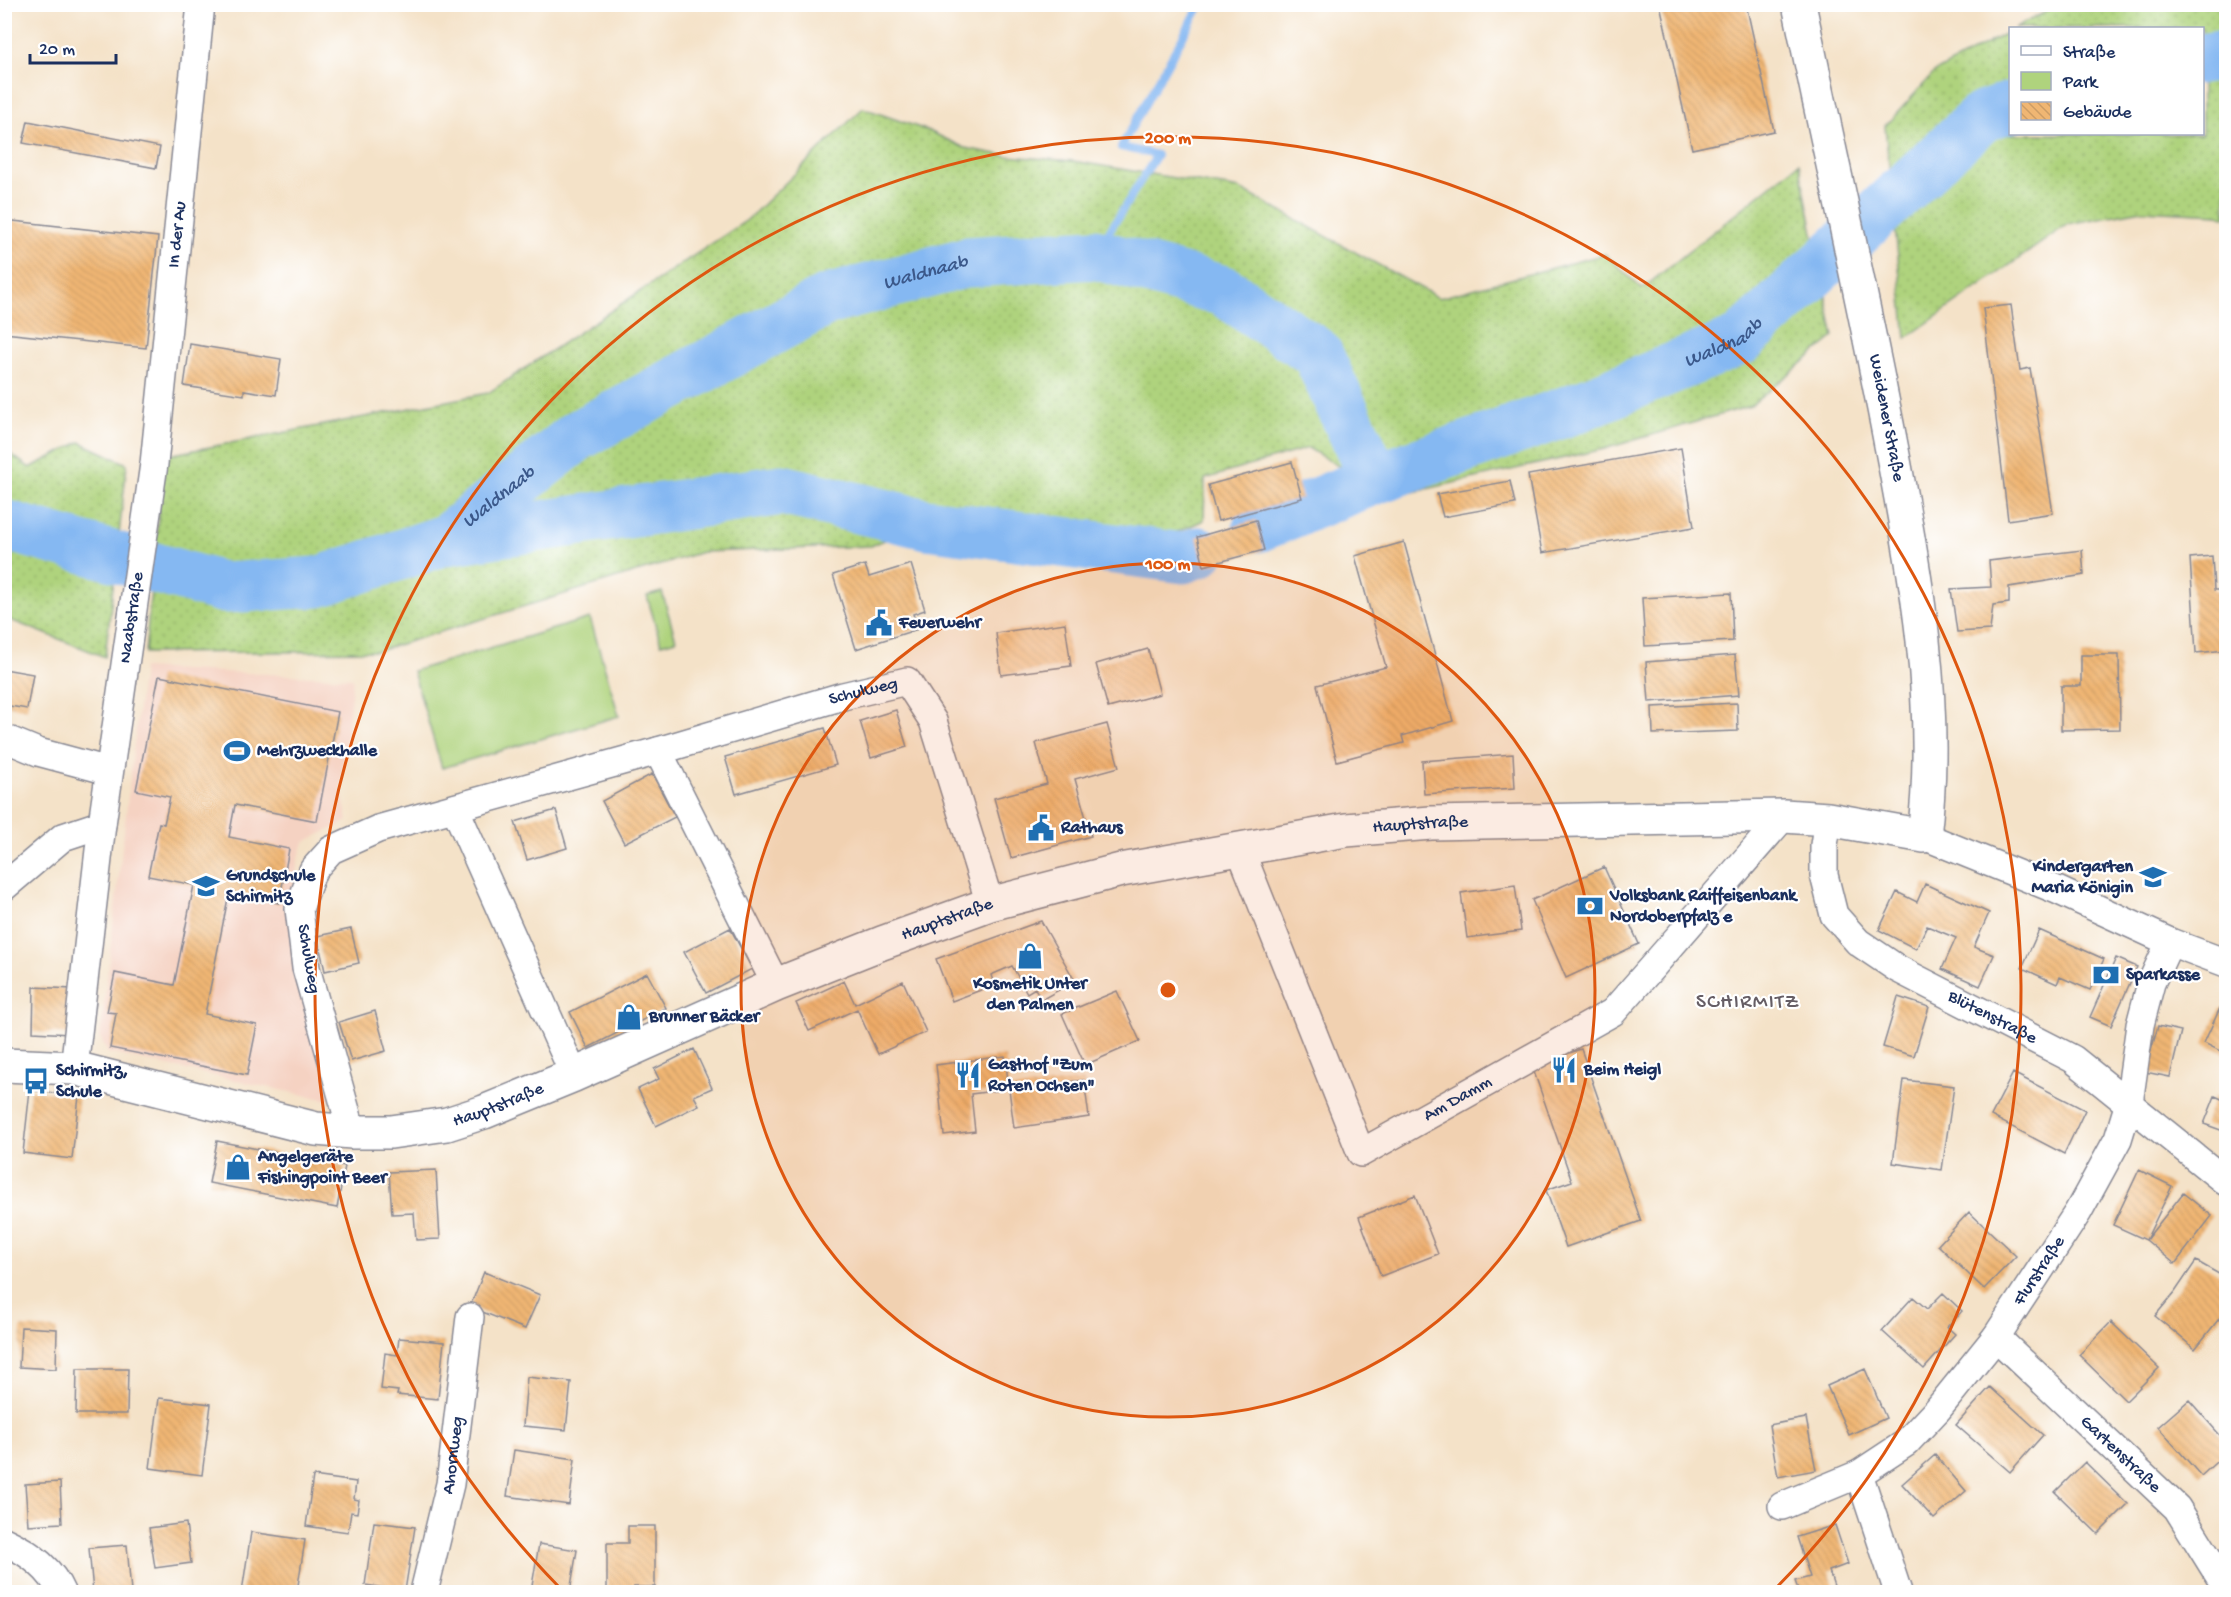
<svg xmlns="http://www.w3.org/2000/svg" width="2231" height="1597" font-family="'Gochi Hand',sans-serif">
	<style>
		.built { fill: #f5d2c2 }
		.green { fill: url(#green-dots); stroke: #65816e; stroke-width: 1.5 }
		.pitch { fill: #afd37d; stroke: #65816e; stroke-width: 1.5 }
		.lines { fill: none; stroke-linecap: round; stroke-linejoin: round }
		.stream { stroke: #85b8f2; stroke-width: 8 }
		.river { stroke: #85b8f2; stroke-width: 51 }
		.building { fill: url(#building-back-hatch) }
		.minor-casing { stroke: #888893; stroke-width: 30 }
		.tertiary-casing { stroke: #888893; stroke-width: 36 }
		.minor { stroke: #fff; stroke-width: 27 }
		.tertiary { stroke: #fff; stroke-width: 33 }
		.ring { fill: none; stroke: #de5710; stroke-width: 3 }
		.labels { text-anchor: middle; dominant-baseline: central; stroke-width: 4.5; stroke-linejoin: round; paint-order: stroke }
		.street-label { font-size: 18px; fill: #1b2f5e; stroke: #fff }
		.poi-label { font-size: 18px; font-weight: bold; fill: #1b2f5e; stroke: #fff; text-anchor: start }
		.water-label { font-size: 20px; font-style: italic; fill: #3b588a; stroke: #fff }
		.quarter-label { font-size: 21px; letter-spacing: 1.5px; fill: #665e65; stroke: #fff }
		.centre { fill: #de5710; stroke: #fff; stroke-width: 3 }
		.ring-label { font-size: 18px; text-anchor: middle; font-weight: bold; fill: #de5710; stroke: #fff; stroke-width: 4.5; stroke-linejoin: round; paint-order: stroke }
	</style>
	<defs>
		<pattern id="green-dots" width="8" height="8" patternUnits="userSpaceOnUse" patternTransform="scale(1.5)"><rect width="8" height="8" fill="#afd37d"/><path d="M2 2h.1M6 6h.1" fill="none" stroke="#96b56e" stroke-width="1.8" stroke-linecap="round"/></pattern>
		<pattern id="building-back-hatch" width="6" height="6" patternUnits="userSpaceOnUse" patternTransform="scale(1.5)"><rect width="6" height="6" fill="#f0b673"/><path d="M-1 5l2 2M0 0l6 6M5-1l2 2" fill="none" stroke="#cd9d66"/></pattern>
	</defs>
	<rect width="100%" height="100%" fill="#fff"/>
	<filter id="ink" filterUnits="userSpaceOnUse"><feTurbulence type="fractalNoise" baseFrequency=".0167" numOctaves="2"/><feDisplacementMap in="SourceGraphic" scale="12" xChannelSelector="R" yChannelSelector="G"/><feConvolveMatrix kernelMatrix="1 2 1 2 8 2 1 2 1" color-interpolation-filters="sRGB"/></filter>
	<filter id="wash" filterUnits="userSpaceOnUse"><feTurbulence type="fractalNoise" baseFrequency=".008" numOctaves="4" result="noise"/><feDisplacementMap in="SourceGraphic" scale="24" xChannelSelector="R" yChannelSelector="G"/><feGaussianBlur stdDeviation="1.35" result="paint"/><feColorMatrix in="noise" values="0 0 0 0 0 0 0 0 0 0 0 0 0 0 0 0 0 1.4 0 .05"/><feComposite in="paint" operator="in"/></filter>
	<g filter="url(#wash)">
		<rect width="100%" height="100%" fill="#f4e2c8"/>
		<!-- built -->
		<path class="built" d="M143,668L353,678L341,788L348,821L304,842L298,860L290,911L332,1101L108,1053L100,1038Z"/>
		<!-- green -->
		<path class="green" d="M2060,4L2226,5V217L2219,214L2142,210L2068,224L1906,338L1885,126L1935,72L2010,31V134H2202V28H2015Z
			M863,108L929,131L965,148L1007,156L1073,161L1240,189L1439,298L1605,254L1642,289L1799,163L1834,337L1750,406L1604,449L1391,497L1308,448L1205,479L1204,520L1168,536L964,504L871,546L702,552L378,651L145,653L164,456L488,393L747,220Z
			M80,442L127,464L105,657L5,618V450L30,468Z"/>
		<!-- pitch -->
		<path class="pitch" d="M662,592L676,640L661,644L647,596Z
			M590,618L619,716L442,768L413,671Z"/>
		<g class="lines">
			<!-- stream -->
			<path class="stream" d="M1095,254L1157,155L1121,147L1201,4"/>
			<!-- river -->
			<g class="river">
				<path d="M2202,59L2226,55"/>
				<path d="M4,525L225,588L318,582L445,540L782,490L926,524L1183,558L1199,552"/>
				<path id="s1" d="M1258,527L1375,479L1573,409L1741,340L1982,117L2010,107"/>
				<path id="s2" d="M446,540L577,436L827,300L968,262L1095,254L1224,291L1317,353L1375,479"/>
			</g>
		</g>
		<g id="blocks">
			<!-- building -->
			<path class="building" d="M1660,4H1746L1774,131L1692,149Z
				M28,121L160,147L156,168L23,143Z
				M4,220L158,237L146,348L4,333Z
				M2011,305L2020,370L2030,368L2053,513L2008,520L1983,308Z
				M190,344L281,359L276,395L244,390V395L184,386Z
				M1681,448L1694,527L1542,553L1528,475Z
				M1292,462L1302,498L1218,521L1208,485Z
				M1510,481L1515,504L1443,517L1437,494Z
				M1256,520L1264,550L1204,566L1197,537Z
				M1404,542L1453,721L1402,736L1404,743L1337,761L1317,685L1386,667L1355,556Z
				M2082,550L2084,575L2009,587V603L1993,605L1990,630L1957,632L1951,589L1991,587L1989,561Z
				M2212,556L2214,590H2226V650L2196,653L2190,558Z
				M911,564L925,610L913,614L918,629L856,649L833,575L865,565L869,577Z
				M1731,593L1733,641L1645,646L1642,598Z
				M1065,623L1071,666L1001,675L996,633Z
				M1148,649L1160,694L1108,708L1096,664Z
				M1735,655L1739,695L1649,702L1646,662Z
				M2081,655H2119L2120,729L2061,730V686H2081Z
				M4,669L33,674L27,709L4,705Z
				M159,676L338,712L317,821L235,805L229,837L289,849L279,903L229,893L205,1014L257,1025L247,1075L110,1048L116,1013L107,1012L115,973L174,985L194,885L148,876L159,823L164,824L170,797L136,790Z
				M1737,703L1738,731L1653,734L1652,707Z
				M896,710L907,747L871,758L860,721Z
				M1107,724L1119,767L1075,779L1091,836L1011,858L994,798L1047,784L1036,743Z
				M825,728L836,765L736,794L725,757Z
				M1513,754L1515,788L1424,794L1422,761Z
				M652,774L675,817L624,843L602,801Z
				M556,810L567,848L527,860L515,822Z
				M1604,867L1639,944L1566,978L1532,900Z
				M1925,884L1989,913L1974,947L1994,955L1980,986L1942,969L1956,938L1927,926L1916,949L1879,930L1897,892L1917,902Z
				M1515,885L1521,931L1467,938L1461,893Z
				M1041,921L1075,981L1041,1000L1035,988L1027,993L1012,966L991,975L994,985L952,1001L936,959Z
				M730,928L752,969L706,993L684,952Z
				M351,929L359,963L325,971L317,936Z
				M2039,930L2104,959L2090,990L2060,977L2057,984L2022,968Z
				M2116,958L2137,967L2111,1026L2090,1017Z
				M647,973L666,1008L588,1048L570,1012Z
				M844,981L855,1004L903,981L926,1032L878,1054L857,1009L809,1031L796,1003Z
				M34,987L72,989L70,1034L33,1032Z
				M1117,991L1140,1041L1085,1065L1062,1014Z
				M1898,997L1929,1007L1914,1056L1883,1047Z
				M2220,1008L2226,1010V1054L2204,1043Z
				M375,1011L386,1051L351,1061L339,1022Z
				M2158,1026L2181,1031L2170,1077L2145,1072Z
				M694,1049L712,1088L694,1096L699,1105L656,1126L638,1089L659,1079L654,1069Z
				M1581,1049L1641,1221L1566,1247L1546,1190L1572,1181L1532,1066Z
				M1005,1056L1009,1089L971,1094L975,1131L944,1135L936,1065Z
				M2013,1073L2085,1110L2064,1154L1991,1116Z
				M1084,1080L1089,1117L1014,1128L1009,1089Z
				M1904,1080L1954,1086L1942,1170L1893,1163Z
				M30,1090L79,1096L72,1159L23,1153Z
				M2215,1096L2226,1101V1132L2204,1124Z
				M217,1141L345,1166L337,1208L209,1183Z
				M436,1170L440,1239L416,1240L414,1213L392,1214L389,1172Z
				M2139,1170L2172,1186L2146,1240L2113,1225Z
				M2183,1193L2212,1216L2175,1264L2146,1240Z
				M1415,1195L1438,1254L1381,1276L1359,1217Z
				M1969,1212L2016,1256L1984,1289L1938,1245Z
				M2196,1261L2226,1278V1310L2195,1349L2155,1316L2175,1292Z
				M484,1272L540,1295L525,1329L470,1307Z
				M1943,1293L1962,1311L1947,1327L1955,1334L1924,1369L1882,1331L1913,1297L1927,1309Z
				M2111,1322L2159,1368L2126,1401L2079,1355Z
				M21,1327L57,1329L56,1369L19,1367Z
				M399,1338L444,1342L438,1399L397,1395L398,1391L381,1389L385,1353L397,1355Z
				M77,1369H128L127,1414H76Z
				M1865,1369L1886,1418L1849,1435L1827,1386Z
				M527,1377L571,1382L566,1430L523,1426Z
				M1990,1387L2043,1435L2010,1472L1956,1425Z
				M159,1398L211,1404L202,1475L150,1468Z
				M2189,1400L2226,1442V1453L2201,1476L2158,1427Z
				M1806,1418L1816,1470L1778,1477L1769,1425Z
				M514,1450L575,1459L569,1505L507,1496Z
				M1935,1455L1966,1491L1934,1519L1902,1484Z
				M2085,1462L2128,1504L2098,1534L2055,1492Z
				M313,1476L356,1482L354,1499L359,1500L357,1513L351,1512L348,1532L306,1526Z
				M60,1482L62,1523L28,1525L25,1484Z
				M374,1522L415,1527L405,1591L365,1585Z
				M186,1523L191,1563L155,1568L149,1528Z
				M1835,1525L1848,1564L1829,1571L1836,1592H1799L1795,1581L1810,1577L1797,1537Z
				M628,1526H655V1587H634L635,1590H607V1543H628Z
				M251,1532L305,1540L297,1592H242Z
				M539,1544L577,1550L570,1592H531Z
				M127,1545L131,1592H93L89,1548Z"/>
		</g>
	</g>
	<g filter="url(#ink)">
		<use href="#blocks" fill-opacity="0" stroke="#888893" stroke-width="1.5"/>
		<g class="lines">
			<!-- minor casing -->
			<g class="minor-casing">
				<g id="minor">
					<path d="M4,738L38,752L109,771"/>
					<path d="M658,751L776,985"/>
					<path d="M455,808L574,1075"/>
					<path id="s3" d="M1828,819L1824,845V875L1834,915L1858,942L1898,969L2073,1059L2226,1182"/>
					<path d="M1924,836L2057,890L2170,942L2226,963"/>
					<path id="s4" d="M1240,849L1361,1153L1613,1012L1784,816"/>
					<path d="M4,887L63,837L102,824"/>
					<path id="s5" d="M74,1068L102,824L154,464L201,4"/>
					<path id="s6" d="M352,1132L306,968L299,909L313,870L331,850L378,829L658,751L843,696L907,681L933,721L990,904"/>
					<path id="s7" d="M1996,1337L2177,1508L2226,1587"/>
					<path d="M1859,1474L1898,1592"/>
					<path id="s8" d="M1782,1506L1859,1474L1906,1443L1938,1409L1996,1337L2078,1212L2118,1139L2129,1103L2140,1025L2151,983L2170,942"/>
					<path d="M4,1541C28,1552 51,1569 61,1592"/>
					<path id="s9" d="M424,1592L450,1484L470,1317"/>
				</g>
			</g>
			<!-- tertiary casing -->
			<g class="tertiary-casing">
				<g id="tertiary">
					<path id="s10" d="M4,1065L74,1068L316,1129L352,1132H391L447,1124L484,1112L574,1075L776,985L882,943L990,904L1121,870L1346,830L1431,823L1784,816L1828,819L1924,836C1940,705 1916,574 1891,445C1863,297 1829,151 1799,4"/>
				</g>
			</g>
			<!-- minor -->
			<use href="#minor" class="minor"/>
			<!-- tertiary -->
			<use href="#tertiary" class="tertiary"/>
		</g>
	</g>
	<!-- distance rings -->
	<circle cx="1168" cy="990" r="427" fill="#de5710" fill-opacity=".12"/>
	<g class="ring">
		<circle cx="1168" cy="990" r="427"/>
		<path d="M560 1588A853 853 0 1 1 1776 1588"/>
	</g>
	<!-- icons -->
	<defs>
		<g id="civic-bare" transform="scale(2.07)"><path d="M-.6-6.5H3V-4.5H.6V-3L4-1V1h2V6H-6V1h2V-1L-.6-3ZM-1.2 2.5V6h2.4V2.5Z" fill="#1f6fb2" stroke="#fff" stroke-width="2.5" paint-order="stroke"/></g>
		<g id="stadium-bare" transform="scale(2.07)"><path d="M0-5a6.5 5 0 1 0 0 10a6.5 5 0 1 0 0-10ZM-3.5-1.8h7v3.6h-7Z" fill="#1f6fb2" stroke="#fff" stroke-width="2.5" paint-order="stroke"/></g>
		<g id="school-bare" transform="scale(2.07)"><path d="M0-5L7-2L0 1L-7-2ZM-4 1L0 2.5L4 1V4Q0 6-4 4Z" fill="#1f6fb2" stroke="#fff" stroke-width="2.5" paint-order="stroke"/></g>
		<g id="bank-bare" transform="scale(2.07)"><path d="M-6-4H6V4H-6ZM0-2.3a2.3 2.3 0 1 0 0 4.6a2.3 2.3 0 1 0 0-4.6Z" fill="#1f6fb2" stroke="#fff" stroke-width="2.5" paint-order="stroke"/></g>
		<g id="shop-bare" transform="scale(2.07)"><path d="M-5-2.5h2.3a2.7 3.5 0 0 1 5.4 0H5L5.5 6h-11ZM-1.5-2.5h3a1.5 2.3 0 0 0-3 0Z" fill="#1f6fb2" stroke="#fff" stroke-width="2.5" paint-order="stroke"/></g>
		<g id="restaurant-bare" transform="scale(2.07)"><path d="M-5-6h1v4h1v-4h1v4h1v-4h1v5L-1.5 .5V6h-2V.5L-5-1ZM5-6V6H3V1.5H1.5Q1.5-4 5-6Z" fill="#1f6fb2" stroke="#fff" stroke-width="2.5" paint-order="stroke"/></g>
		<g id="bus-bare" transform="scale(2.07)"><path d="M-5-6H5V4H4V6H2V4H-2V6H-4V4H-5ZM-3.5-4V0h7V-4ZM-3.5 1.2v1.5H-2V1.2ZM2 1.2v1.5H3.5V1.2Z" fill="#1f6fb2" stroke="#fff" stroke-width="2.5" paint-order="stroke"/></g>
	</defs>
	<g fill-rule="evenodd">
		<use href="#civic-bare" x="879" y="623"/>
		<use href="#stadium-bare" x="237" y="751"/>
		<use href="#civic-bare" x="1041" y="828"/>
		<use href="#school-bare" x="2153" y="877"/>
		<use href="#school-bare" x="206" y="886"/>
		<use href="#bank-bare" x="1590" y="906"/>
		<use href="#shop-bare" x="1030" y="956"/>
		<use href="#bank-bare" x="2106" y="975"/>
		<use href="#shop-bare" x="629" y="1017"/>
		<use href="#restaurant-bare" x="1564" y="1070"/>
		<use href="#restaurant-bare" x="968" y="1075"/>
		<use href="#bus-bare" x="36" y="1081"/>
		<use href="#shop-bare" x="238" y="1167"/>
	</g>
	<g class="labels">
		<!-- street labels -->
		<g class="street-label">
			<text stroke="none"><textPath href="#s5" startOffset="840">In der Au</textPath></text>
			<text transform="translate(1886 418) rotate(79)">Weidener Straße</text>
			<text stroke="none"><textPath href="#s5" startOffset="454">Naabstraße</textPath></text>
			<text stroke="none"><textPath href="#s6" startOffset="854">Schulweg</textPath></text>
			<text stroke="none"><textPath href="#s10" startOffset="1476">Hauptstraße</textPath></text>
			<text stroke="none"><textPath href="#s10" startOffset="992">Hauptstraße</textPath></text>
			<text transform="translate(308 959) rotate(80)">Schulweg</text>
			<text stroke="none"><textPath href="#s3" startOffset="288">Blütenstraße</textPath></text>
			<text stroke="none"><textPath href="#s4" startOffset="438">Am Damm</textPath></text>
			<text stroke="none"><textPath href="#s10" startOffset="506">Hauptstraße</textPath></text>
			<text stroke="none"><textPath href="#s8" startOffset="358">Flurstraße</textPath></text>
			<text stroke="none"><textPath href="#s7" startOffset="171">Gartenstraße</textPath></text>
			<text stroke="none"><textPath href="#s9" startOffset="140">Ahornweg</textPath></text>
		</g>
		<!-- poi labels -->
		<g class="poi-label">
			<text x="899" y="623">Feuerwehr</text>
			<text x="257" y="751">Mehrzweckhalle</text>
			<text x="1061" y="828">Rathaus</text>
			<text x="2133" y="867" text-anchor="end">Kindergarten<tspan x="2133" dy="21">Maria Königin</tspan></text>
			<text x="226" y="876">Grundschule<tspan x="226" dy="21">Schirmitz</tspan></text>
			<text x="1610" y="896">Volksbank Raiffeisenbank<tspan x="1610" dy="21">Nordoberpfalz e</tspan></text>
			<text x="2126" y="975">Sparkasse</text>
			<text x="1030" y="984" text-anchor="middle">Kosmetik Unter<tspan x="1030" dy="21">den Palmen</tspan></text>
			<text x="649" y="1017">Brunner Bäcker</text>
			<text x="988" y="1065">Gasthof "Zum<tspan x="988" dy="21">Roten Ochsen"</tspan></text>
			<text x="1584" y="1070">Beim Heigl</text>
			<text x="56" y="1071">Schirmitz,<tspan x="56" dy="21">Schule</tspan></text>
			<text x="258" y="1157">Angelgeräte<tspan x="258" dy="21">Fishingpoint Beer</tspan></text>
		</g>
		<!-- water labels -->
		<g class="water-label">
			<text stroke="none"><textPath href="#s2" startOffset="554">Waldnaab</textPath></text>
			<text stroke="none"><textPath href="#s1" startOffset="501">Waldnaab</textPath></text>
			<text stroke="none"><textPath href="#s2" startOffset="68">Waldnaab</textPath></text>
		</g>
		<!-- quarter labels -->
		<g class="quarter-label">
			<text x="1748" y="1003">SCHIRMITZ</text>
		</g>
	</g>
	<circle cx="1168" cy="990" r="9" class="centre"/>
	<g class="ring-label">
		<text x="1168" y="143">200 m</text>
		<text x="1168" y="569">100 m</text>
	</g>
	<!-- margin -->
	<rect width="2231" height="1597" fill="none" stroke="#fff" stroke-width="24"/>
	<!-- legend -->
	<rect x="2009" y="27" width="195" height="108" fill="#ffffff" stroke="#a4acbf" stroke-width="1.5"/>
	<rect x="2021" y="46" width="30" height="9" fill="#ffffff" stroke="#a4acbf" stroke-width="1.5"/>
	<text x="2063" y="57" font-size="18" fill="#1b2f5e">Straße</text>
	<rect x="2021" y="72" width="30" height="18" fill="#afd37d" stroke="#a4acbf" stroke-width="1.5"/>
	<text x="2063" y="87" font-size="18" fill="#1b2f5e">Park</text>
	<rect x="2021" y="102" width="30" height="18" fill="url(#building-back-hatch)" stroke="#a4acbf" stroke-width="1.5"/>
	<text x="2063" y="117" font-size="18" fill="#1b2f5e">Gebäude</text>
	<!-- scale -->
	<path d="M30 54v9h86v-9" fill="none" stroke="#1b2f5e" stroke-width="3"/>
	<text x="39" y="54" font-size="18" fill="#1b2f5e" stroke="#ffffff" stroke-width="4.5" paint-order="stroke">20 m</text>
</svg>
